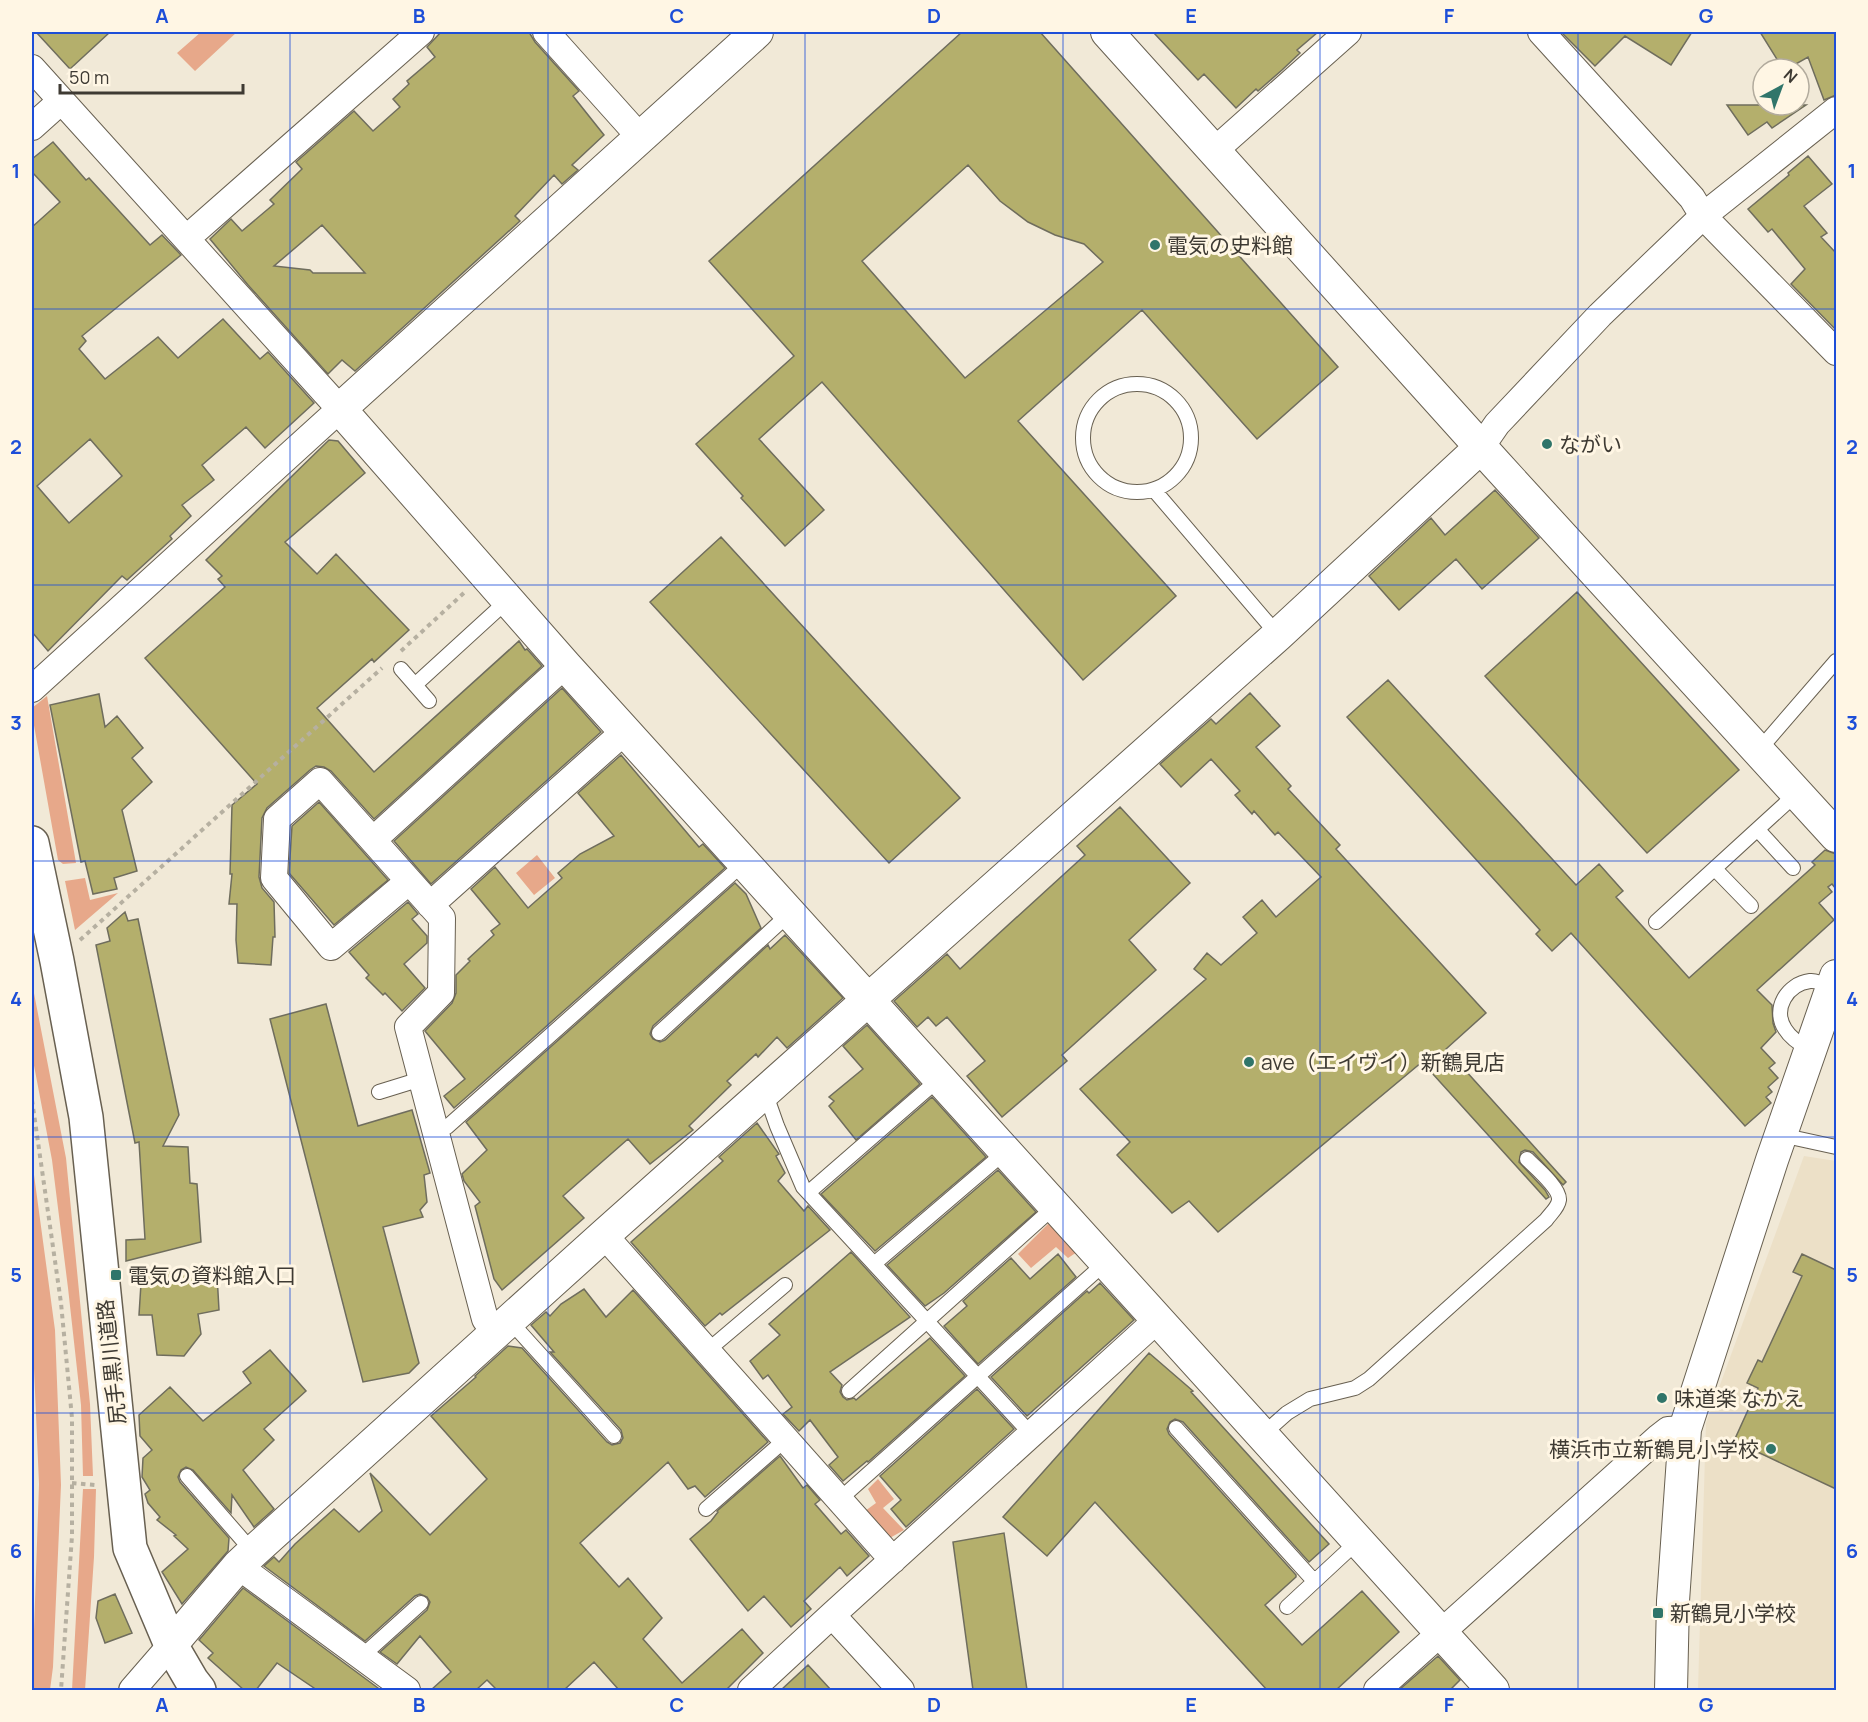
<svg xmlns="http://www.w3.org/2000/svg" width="1868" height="1722" font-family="Manrope,'Noto Sans JP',sans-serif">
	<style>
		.built { fill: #ece0c7 }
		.green { fill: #e7a88a }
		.building { fill: #b4af6c; stroke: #6f6d5d; stroke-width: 1.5; fill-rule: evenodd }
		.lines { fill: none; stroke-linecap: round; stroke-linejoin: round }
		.service-casing { stroke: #686051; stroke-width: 16 }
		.minor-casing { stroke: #686051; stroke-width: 28 }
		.tertiary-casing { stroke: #686051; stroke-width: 34 }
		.secondary-casing { stroke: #686051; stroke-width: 36 }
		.path { stroke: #b6b0a1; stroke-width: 4; stroke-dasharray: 4.5 4.5; stroke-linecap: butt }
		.service { stroke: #fff; stroke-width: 14 }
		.minor { stroke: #fff; stroke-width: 26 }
		.tertiary { stroke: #fff; stroke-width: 32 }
		.secondary { stroke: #fff; stroke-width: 33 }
		.grid { fill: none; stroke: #1d4ed8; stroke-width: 1.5; stroke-opacity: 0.55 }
		.poi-dot { fill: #30756a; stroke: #fff6e4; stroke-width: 2 }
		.labels { text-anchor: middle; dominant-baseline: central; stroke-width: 6; stroke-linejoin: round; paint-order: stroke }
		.poi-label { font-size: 21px; fill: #3e3a33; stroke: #fff6e4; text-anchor: start }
		.street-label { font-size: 21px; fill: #3e3a33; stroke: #fff6e4 }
		.neatline { fill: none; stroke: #1d4ed8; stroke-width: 2 }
		.grid-label { font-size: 20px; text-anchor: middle; font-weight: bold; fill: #1d4ed8 }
	</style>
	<rect width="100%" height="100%" fill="#f1e9d7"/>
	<!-- built -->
	<path class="built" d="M1804,1156L1836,1161V1690H1698L1706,1423Z"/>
	<!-- green -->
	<path class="green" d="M201,32H237L195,71L177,53Z
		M47,696L76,863L63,864L58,860L32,714V708Z
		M537,855L555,878L534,895L516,873Z
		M85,878L90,900L118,893L75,930L65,881Z
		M32,983L66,1158L90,1404L93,1476H83L81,1405L68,1288L52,1160L32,1055Z
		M32,1160L55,1330L61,1485L53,1667L50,1690H32L39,1484L32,1322Z
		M1049,1223L1077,1252L1068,1258L1056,1247L1031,1268L1018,1254Z
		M878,1479L894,1499L883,1508L904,1530L888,1539L865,1511L876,1503L868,1489Z
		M83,1489H96L94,1557L85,1690H72Z"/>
	<!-- building -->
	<path class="building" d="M36,32H110L70,69Z
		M441,32H529L535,42L579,91L573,96L604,135L572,165L578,170L562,184L554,175L515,216L520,221L355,371L342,360L328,374L248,285L210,239L231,219L242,231L274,204L270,200L302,169L296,162L354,111L373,131L400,107L393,99L409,84L407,81L435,57L427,47ZM322,225L365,273H313L310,270L274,266Z
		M962,32H1040L1338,367L1257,439L1142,310L1018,421L1176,596L1083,680L822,382L759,439L824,510L785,546L741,498L743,496L696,444L794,356L709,261ZM968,165L1000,201L1028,222L1055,235L1084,244L1103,262L965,378L862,261Z
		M1153,32H1318L1297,50L1300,53L1282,70L1258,91L1256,89L1236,108L1204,74L1198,80Z
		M1561,32H1692L1671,65L1625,36L1595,66Z
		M1760,32H1836V95L1824,100L1808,57L1787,69H1783Z
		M1727,105H1806L1772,128L1767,122L1748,135Z
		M53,142L86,180L89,178L150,245L162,235L181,255L82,336L86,341L79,349L105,379L158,337L178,358L223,319L260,359L268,352L314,403L265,448L246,427L202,465L214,480L182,505L191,516L170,536L172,539L127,580L122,576L48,651L32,632V227L60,202L32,172V159ZM90,439L122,476L69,523L37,486Z
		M1808,156L1832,184L1804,206L1827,233L1821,237L1836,253V330L1791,284L1805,269L1772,229L1768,232L1748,209L1789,175L1788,173Z
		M329,440L338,441L365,473L285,542L317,574L336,554L409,630L374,662L372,659L317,708L374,772L519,641L525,650L527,649L542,666L374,819L331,771L324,767L316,766L310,770L267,808L262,818L259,877L262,888L274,902L275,937H273L271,965L238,963L236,940L237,904H229L232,874H230L232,805L257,784L145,658L225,587L218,579L222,576L206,560Z
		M1495,490L1539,538L1482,589L1456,559L1399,610L1369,576L1431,518L1445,535Z
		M721,537L960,798L889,863L650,602Z
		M1577,592L1739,770L1647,853L1485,676Z
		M1388,680L1576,885L1599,864L1623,891L1616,897L1689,978L1815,865L1812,862L1825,850L1836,854V889L1832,884L1828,887L1832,892L1819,903L1834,920L1757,990L1772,1005L1773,1023L1776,1032L1761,1048L1775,1063L1769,1068L1778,1078L1768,1087L1772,1092L1766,1097L1771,1103L1745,1126L1571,933L1552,951L1536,934L1540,930L1347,717Z
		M562,688L601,732L431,884L394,841Z
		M1250,693L1280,726L1256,747L1291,786L1288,789L1340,845L1336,849L1486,1013L1446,1049L1566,1182L1563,1185L1533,1152L1525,1150L1521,1152L1519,1162L1545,1190L1549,1197L1546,1199L1422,1062L1218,1232L1189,1201L1172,1213L1117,1155L1130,1142L1080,1089L1206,979L1194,969L1207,953L1221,965L1257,933L1243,917L1262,900L1276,917L1321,877L1278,832L1275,835L1254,811L1252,814L1235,795L1240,791L1211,759L1181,787L1160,764L1211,719L1216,724Z
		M99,694L105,727L117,716L143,748L132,758L152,782L122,810L137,871L114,878L117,889L93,894L85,861L81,862L50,705Z
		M621,755L699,847L703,844L725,868L454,1108L444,1096L465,1079L425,1031L452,1003L456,993V975L470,961L468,959L494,935L491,931L500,924L471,889L495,867L528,908L562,878L558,873L580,854L614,836L578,793Z
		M319,802L388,880L334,925L289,873L292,826Z
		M1120,807L1190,883L1129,940L1156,970L1062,1055L1067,1061L1002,1117L967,1076L985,1061L947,1017L936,1026L928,1017L917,1027L894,1001L947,954L960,969L1085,855L1077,846Z
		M735,883L746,894L761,928L653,1026L650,1034L653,1039L660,1042L665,1040L768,945L770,949L785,935L843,998L787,1048L777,1037L758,1057L756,1054L727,1081L731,1085L689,1126L693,1130L650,1164L628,1139L563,1196L584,1218L502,1290L494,1279L475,1206L480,1202L464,1181L462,1174L487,1150L466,1122Z
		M408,902L418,914L412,919L427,936V943L404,964L425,988L402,1011L385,993L383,995L366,978L369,975L349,952Z
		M125,912L128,921L138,919L179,1115L163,1146L188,1147L190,1183L197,1184L201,1242L126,1261V1240L145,1239L139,1142L135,1143L96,945L110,941L107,928Z
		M326,1004L358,1126L412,1110L430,1173L424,1175L427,1202L420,1210L423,1217L383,1227L419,1363L409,1373L363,1382L270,1019Z
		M867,1025L920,1084L856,1140L829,1106L834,1101L829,1097L863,1069L843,1046Z
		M932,1097L986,1157L875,1251L821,1194Z
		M757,1123L779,1154L776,1156L785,1173L778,1181L804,1211L808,1206L830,1230L722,1315L720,1313L705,1326L631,1242L723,1161L719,1157Z
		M998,1170L1036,1212L944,1293L925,1306L887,1265Z
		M851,1252L910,1317L830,1372L842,1385L840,1392L843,1397L847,1400L854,1398L856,1400L930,1338L965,1376L868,1462L867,1461L843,1481L829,1465L838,1457L810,1420L799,1431L783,1414L792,1407L768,1375L763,1379L750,1361L780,1335L769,1324Z
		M1058,1254L1076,1277L978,1364L944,1326L967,1306L963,1301L1011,1258L1030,1279Z
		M1802,1254L1836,1270V1489L1734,1441L1758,1388L1747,1383L1758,1360L1762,1362L1802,1276L1793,1272Z
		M142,1268L217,1275L219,1310L198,1314L201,1334L184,1356L157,1355L152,1315H139Z
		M1100,1283L1134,1320L1027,1416L991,1377L1087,1291L1089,1293Z
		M584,1289L606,1317L633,1290L768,1442L705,1497L695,1486L688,1489L668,1462L580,1543L619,1587L628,1578L662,1618L643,1639L682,1683L742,1629L763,1653L726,1690H619L594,1662L564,1690H497L487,1680L476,1690H431L451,1672L420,1636L397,1664L380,1652L427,1610L430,1602L427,1597L420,1594L415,1596L365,1641L264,1566L274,1557L279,1562L295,1544L334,1509L359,1532L382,1511L370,1473L430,1535L487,1479L431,1416L476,1377L475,1376L508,1346L522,1348L607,1442L612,1445L620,1443L623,1438L621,1430L550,1352H554L531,1325L546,1312L550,1316L561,1304Z
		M270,1350L306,1391L264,1429L274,1440L243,1470L274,1509L254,1527L232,1495L231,1513L193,1470L186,1467L181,1470L178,1477L180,1482L229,1538L228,1551L182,1604L162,1572L188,1549L174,1536L176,1535L157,1520L160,1517L148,1503L145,1494L150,1490L142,1477L143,1458L152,1450L140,1436L139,1415L170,1387L203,1421L251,1383L243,1372Z
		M1149,1353L1193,1391L1191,1392L1329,1544L1309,1562L1183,1422L1175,1419L1170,1422L1167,1429L1169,1434L1296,1575V1577L1265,1605L1302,1645L1362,1591L1399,1632L1336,1690H1267L1095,1502L1047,1556L1003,1517Z
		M977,1389L1014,1429L906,1527L891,1509L901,1500L880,1476Z
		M780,1456L803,1488L807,1485L820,1500L815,1504L841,1534L846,1530L869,1556L847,1576L840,1567L804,1601L811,1609L791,1627L764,1596L748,1611L690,1539L711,1521L718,1512L717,1511Z
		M1004,1533L1027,1690H973L953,1542Z
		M243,1588L378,1688L376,1690H317L277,1663L256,1690H244L208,1658L213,1653L199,1640Z
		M115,1594L132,1633L105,1643L96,1618L98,1601Z
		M1438,1656L1460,1680L1450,1690H1399Z
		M808,1665L831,1690H781Z"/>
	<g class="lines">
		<!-- service casing -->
		<g class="service-casing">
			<path id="service" d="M1083 438a54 54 0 1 1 108 0a54 54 0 1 1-108 0Z
				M1154,490L1278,635
				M401,669L429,701
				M416,684L508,600
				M1759,750L1836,661
				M1758,830L1793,868
				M1715,869L1751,906
				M1656,922L1796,794
				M659,1033L789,914
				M1810,1050C1801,1045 1791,1039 1785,1029C1772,1009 1787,984 1810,981C1817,980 1826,985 1832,988
				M379,1092L421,1079
				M765,1092L777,1126L803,1187L1031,1434
				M435,1130L447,1127L744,863
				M1781,1135L1836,1147
				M809,1192L939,1079
				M874,1264L1005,1152
				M509,1320L614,1436
				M707,1351L785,1285
				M849,1391L1054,1207
				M1176,1428L1314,1581
				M1261,1436L1287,1413L1310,1399L1355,1388L1369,1379L1546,1220C1550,1214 1558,1208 1559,1200C1560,1188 1536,1168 1527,1159
				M187,1476L253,1552
				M840,1499L1105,1263
				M706,1509L786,1439
				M1287,1607L1357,1542
				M361,1657L421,1603"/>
		</g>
		<!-- minor casing -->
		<g class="minor-casing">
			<path id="minor" d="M546,32L640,137
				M1541,32L1692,198L1703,216L1836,352
				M32,68L340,409L32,689
				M32,127L61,101
				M1214,151L1348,32
				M187,238L421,32
				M1481,447L1497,424L1600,315L1703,216L1836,110
				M373,840L565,665
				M408,882L331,947L274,878L277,819L320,781L442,918L441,993L408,1027L485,1319L495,1333
				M430,905L625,731
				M604,1235L893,1560
				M238,1566L407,1690
				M832,1615L901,1690
				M132,1690L171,1645
				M751,1690L832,1615L1157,1320
				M1377,1690L1659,1437L1668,1430L1685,1429"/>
		</g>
		<!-- tertiary casing -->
		<g class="tertiary-casing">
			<path id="tertiary" d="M757,32L340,409L565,665L1493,1690
				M1107,32L1496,464L1836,836
				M171,1645L238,1566L253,1552L604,1235L1278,635L1481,447
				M1671,1690L1673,1601L1685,1429L1772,1160L1836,976"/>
		</g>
		<!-- secondary casing -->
		<g class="secondary-casing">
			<path id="secondary" d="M32,843L57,961L86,1117L130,1548L171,1645L192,1681L199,1690"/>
		</g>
		<!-- path -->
		<path class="path" d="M401,651L466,591
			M80,940L382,668
			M32,1100L61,1303L72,1418V1536L61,1690
			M72,1483L95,1485"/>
		<!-- service -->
		<use href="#service" class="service"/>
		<!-- minor -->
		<use href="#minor" class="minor"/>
		<!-- tertiary -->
		<use href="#tertiary" class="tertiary"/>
		<!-- secondary -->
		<use href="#secondary" class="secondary"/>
	</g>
	<!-- grid -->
	<path class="grid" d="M290,32V1690M548,32V1690M805,32V1690M1063,32V1690M1320,32V1690M1578,32V1690M32,309H1836M32,585H1836M32,861H1836M32,1137H1836M32,1413H1836"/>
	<!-- markers -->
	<g class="poi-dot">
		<circle cx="1155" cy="245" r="6"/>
		<circle cx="1547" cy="444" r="6"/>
		<circle cx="1249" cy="1062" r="6"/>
		<rect x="110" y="1269" width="12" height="12" rx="3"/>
		<circle cx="1662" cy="1398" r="6"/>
		<circle cx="1771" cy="1449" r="6"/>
		<rect x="1652" y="1607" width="12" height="12" rx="3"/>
	</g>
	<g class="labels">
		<!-- poi labels -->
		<g class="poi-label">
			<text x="1167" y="245">電気の史料館</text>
			<text x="1559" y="444">ながい</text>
			<text x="1261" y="1062">ave（エイヴイ）新鶴見店</text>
			<text x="128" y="1275">電気の資料館入口</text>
			<text x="1674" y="1398">味道楽 なかえ</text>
			<text x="1759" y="1449" text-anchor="end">横浜市立新鶴見小学校</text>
			<text x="1670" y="1613">新鶴見小学校</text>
		</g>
		<!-- street labels -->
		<g class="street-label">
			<text transform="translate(111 1362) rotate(-96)">尻手黒川道路</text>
		</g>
	</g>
	<!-- border -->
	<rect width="1868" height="1722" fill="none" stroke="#fff6e4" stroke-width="66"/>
	<!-- north arrow -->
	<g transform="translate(1781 87) rotate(41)"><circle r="28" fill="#fff6e4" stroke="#b2ab9d" stroke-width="1.5"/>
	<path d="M0-4.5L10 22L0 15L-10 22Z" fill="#30756a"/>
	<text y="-9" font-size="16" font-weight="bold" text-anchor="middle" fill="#3e3a33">N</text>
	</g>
	<!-- scale -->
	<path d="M60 84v9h183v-9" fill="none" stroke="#3e3a33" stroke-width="3"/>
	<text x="69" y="84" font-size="18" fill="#3e3a33" stroke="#fff6e4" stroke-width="4.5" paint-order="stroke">50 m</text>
	<rect x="33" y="33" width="1802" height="1656" class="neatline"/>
	<g class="grid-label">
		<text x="162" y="23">A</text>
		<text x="419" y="23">B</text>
		<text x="677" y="23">C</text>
		<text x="934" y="23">D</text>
		<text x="1191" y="23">E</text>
		<text x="1449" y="23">F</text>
		<text x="1706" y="23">G</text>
		<text x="16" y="178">1</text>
		<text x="1852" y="178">1</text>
		<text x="16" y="454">2</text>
		<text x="1852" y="454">2</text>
		<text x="16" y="730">3</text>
		<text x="1852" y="730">3</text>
		<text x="16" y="1006">4</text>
		<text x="1852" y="1006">4</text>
		<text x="16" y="1282">5</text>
		<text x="1852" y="1282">5</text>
		<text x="16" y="1558">6</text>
		<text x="1852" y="1558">6</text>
		<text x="162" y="1712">A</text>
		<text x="419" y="1712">B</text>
		<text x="677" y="1712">C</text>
		<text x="934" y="1712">D</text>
		<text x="1191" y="1712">E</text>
		<text x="1449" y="1712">F</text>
		<text x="1706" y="1712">G</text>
	</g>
</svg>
